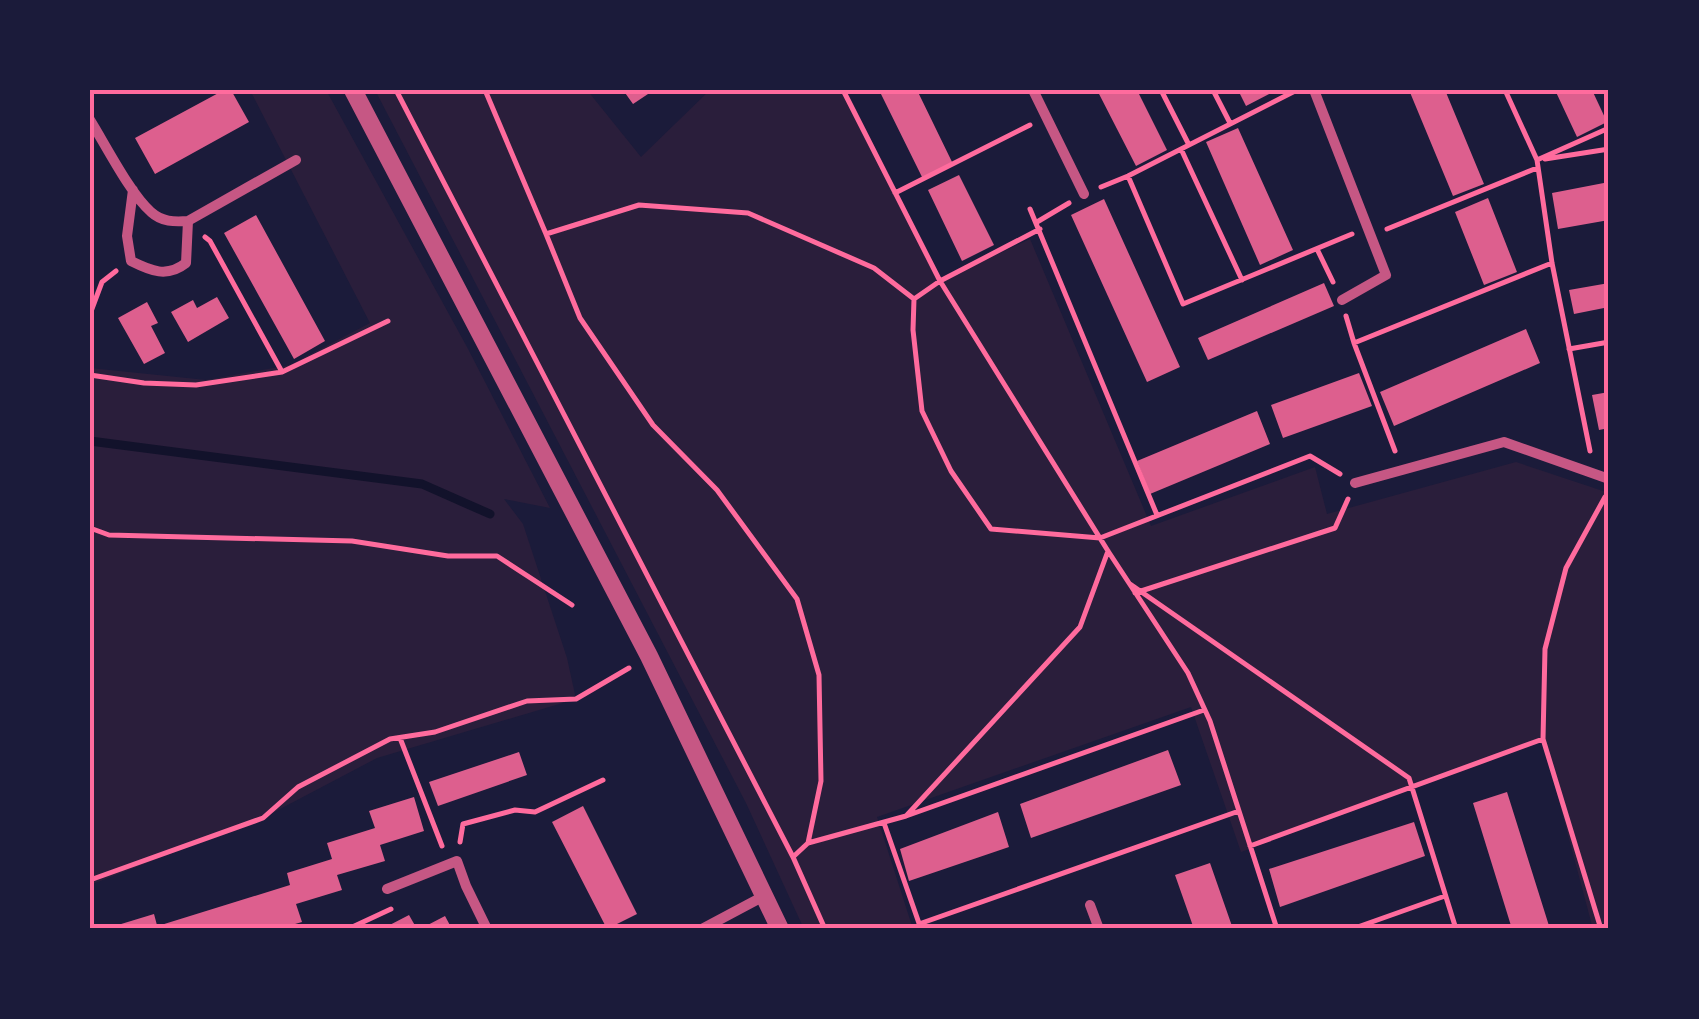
<svg xmlns="http://www.w3.org/2000/svg" width="1699" height="1019" font-family="'Nunito Sans',sans-serif">
	<style>
		.green { fill: #2a1e3b }
		.lines { fill: none; stroke-linecap: round; stroke-linejoin: round }
		.stream { stroke: #12122b; stroke-width: 9 }
		.building { fill: #dd5f8e }
		.path { stroke: #ff6b9d; stroke-width: 5 }
		.minor { stroke: #c65784; stroke-width: 10 }
		.tertiary { stroke: #c65784; stroke-width: 18 }
		.neatline { fill: none; stroke: #ff6b9d; stroke-width: 4 }
	</style>
	<rect width="100%" height="100%" fill="#1b1b3a"/>
	<!-- green -->
	<path class="green" d="M250,90H326L467,347L550,508L504,499L523,524L567,658L576,699L377,758L263,818L90,885V368L206,380L290,365L370,323Z
		M375,90H587L641,157L710,90H844L940,281L1030,239L1151,526L1315,467L1327,514L1516,462L1609,493V929H1593L1543,741L1241,852L1191,707L877,817L913,929H804L746,803Z"/>
	<g class="lines">
		<!-- stream -->
		<path class="stream" d="M90,441L422,484L490,514"/>
	</g>
	<!-- building -->
	<path class="building" d="M224,90H231L249,122L155,174L135,138Z
		M623,90H654L633,104Z
		M879,90H917L953,164L923,179Z
		M1097,90H1137L1167,150L1136,166Z
		M1238,90H1277L1246,106Z
		M1409,90H1445L1484,184L1453,196Z
		M1555,90H1592L1607,122L1577,137Z
		M1238,128L1293,250L1260,265L1206,142Z
		M959,175L994,245L962,261L928,190Z
		M1609,182V220L1558,229L1552,193Z
		M1488,198L1517,272L1484,285L1455,212Z
		M1104,199L1180,367L1147,382L1071,215Z
		M256,215L325,341L294,359L224,233Z
		M1324,283L1334,306L1208,360L1198,338Z
		M1609,283V307L1574,314L1569,290Z
		M217,297L229,318L188,342L171,312L193,300L197,308Z
		M147,302L158,323L151,326L165,353L144,364L118,318Z
		M1526,329L1540,363L1394,426L1380,392Z
		M1359,373L1372,406L1283,438L1271,405Z
		M1609,392V428L1599,430L1592,395Z
		M1257,411L1270,444L1150,494L1137,461Z
		M1168,750L1181,785L1031,838L1020,804Z
		M519,752L527,775L438,806L429,782Z
		M1507,792L1550,929H1512L1473,803Z
		M414,797L424,831L380,845L385,861L337,875L342,890L296,904L302,922L278,929H163L161,925L290,885L287,873L332,859L327,843L375,828L369,811Z
		M583,806L637,914L607,929L552,822Z
		M998,812L1009,847L909,881L900,849Z
		M1414,822L1425,856L1280,907L1269,869Z
		M1210,863L1233,929H1194L1175,875Z
		M154,914L158,929H108V928Z
		M409,915L417,929H382Z
		M445,916L452,929H420Z"/>
	<g class="lines">
		<!-- path -->
		<path class="path" d="M396,90L793,857L825,929
			M485,90L546,234L639,205L748,213L874,268L914,299
			M843,90L940,281L1108,551L1188,673L1210,721L1277,929
			M1161,90L1189,145
			M1213,90L1230,123
			M1505,90L1537,160L1552,263L1590,451
			M1181,149L1242,280
			M1545,159L1609,149
			M1537,160L1609,128
			M1128,176L1183,304L1352,234
			M1101,187L1128,176L1297,90
			M895,193L1030,125
			M1030,209L1157,515
			M1037,222L1069,203
			M1040,229L940,281L914,299L913,330L922,411L951,471L991,529L1100,538L1310,456L1340,474
			M1387,229L1537,168
			M546,234L580,318L653,425L717,490L797,599L819,675L821,781L808,843
			M205,237L210,241L281,370
			M1317,249L1333,282
			M90,314L102,282L116,271
			M1346,316L1354,343L1395,451
			M1354,343L1552,263
			M1569,349L1609,342
			M90,375L144,383L196,385L282,372L388,321
			M90,528L109,535L352,541L448,556H497L572,605
			M1130,584L1409,778L1456,929
			M1135,593L1335,528L1348,499
			M400,738L442,846
			M907,815L1080,627L1108,551
			M884,823L921,929
			M460,842L463,824L515,810L535,812L603,780
			M1250,846L1543,739
			M793,857L808,843L906,816L1204,710
			M90,880L263,818L298,787L390,739L435,732L527,701L576,699L629,668
			M919,924L1239,811
			M348,929L391,909
			M1352,929L1445,896
			M1601,929L1543,739L1545,649L1566,568L1605,497"/>
		<!-- minor -->
		<path class="minor" d="M1033,90L1084,194
			M1314,90L1386,275L1342,300
			M90,120C105,144 131,195 151,212C162,222 174,222 188,221L296,160
			M133,190L127,236L131,261C151,271 167,278 186,263L188,221
			M1355,483L1504,442L1609,479
			M387,889L457,861L466,886L487,929
			M1090,905L1099,929
			M702,929L764,896"/>
		<!-- tertiary -->
		<path class="tertiary" d="M353,90L649,656L780,929"/>
	</g>
	<!-- border -->
	<rect width="1699" height="1019" fill="none" stroke="#1b1b3a" stroke-width="185"/>
	<rect x="92" y="92" width="1514" height="834" class="neatline"/>
</svg>
